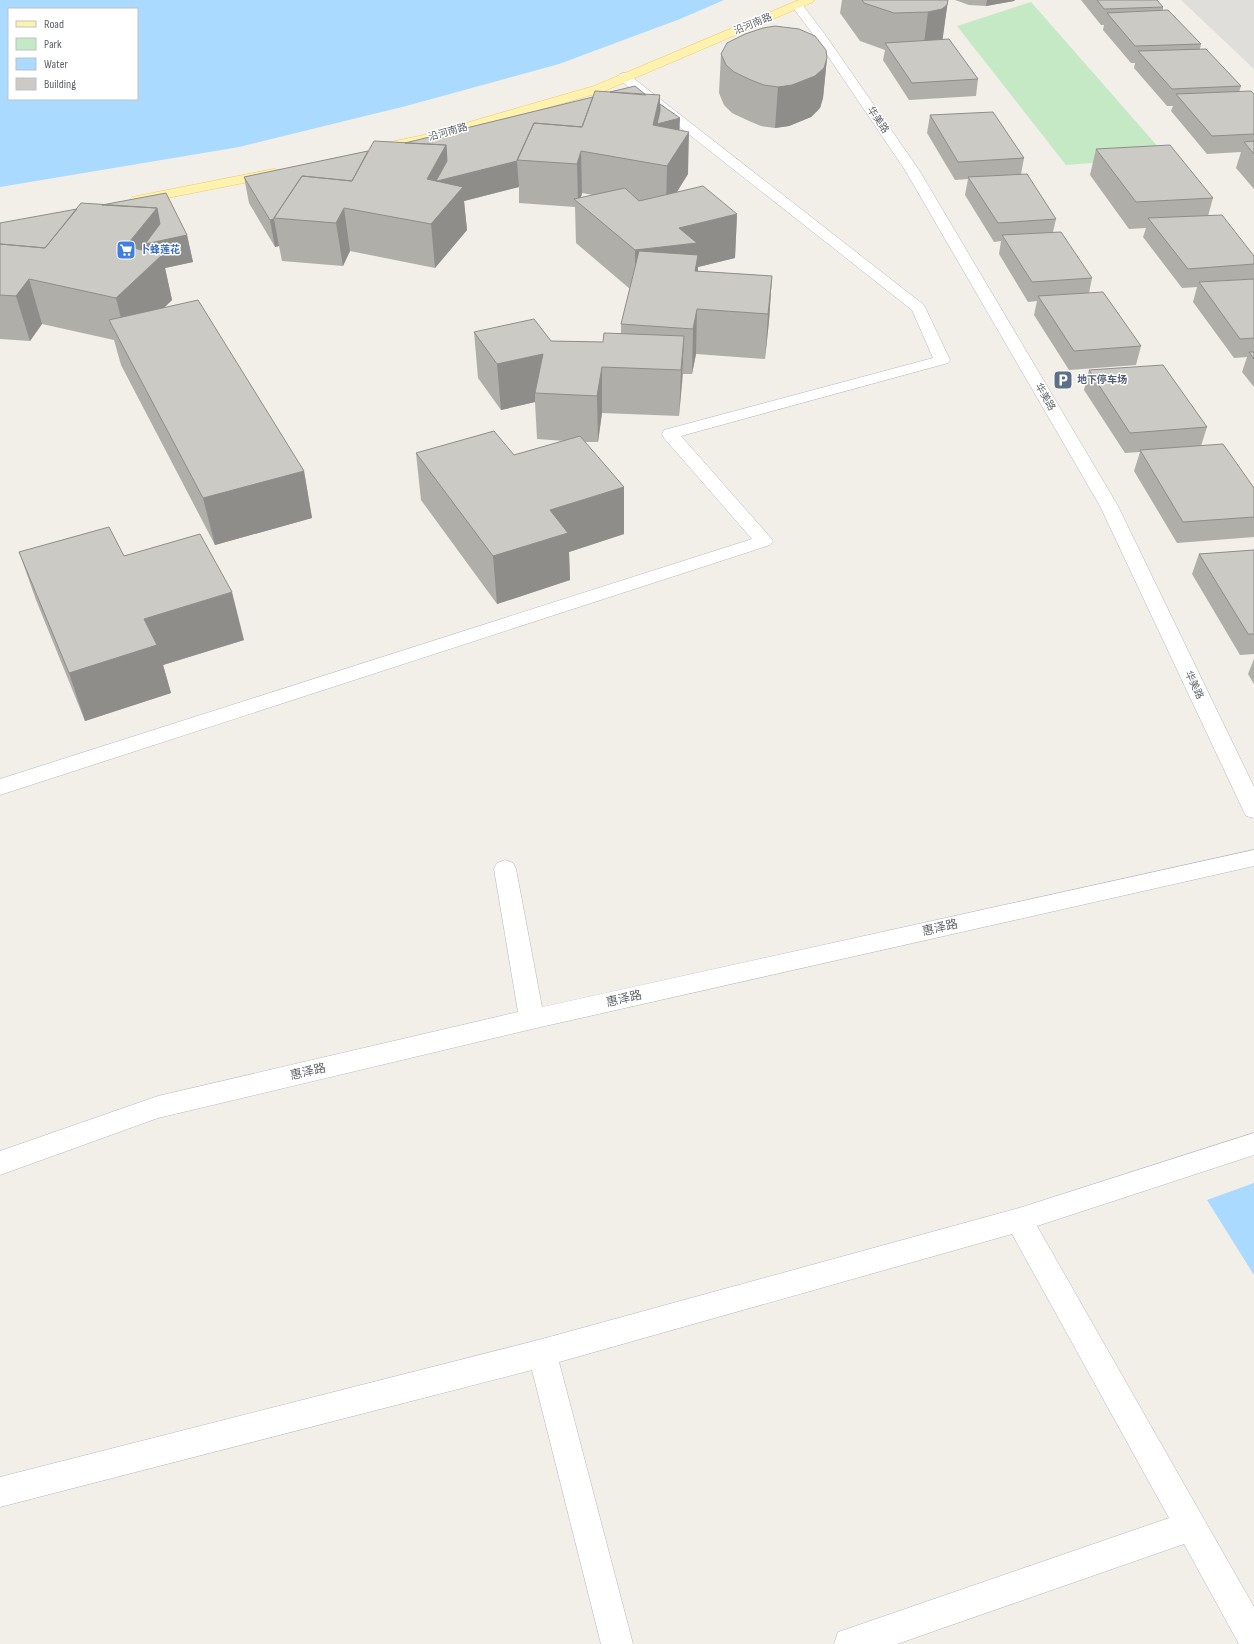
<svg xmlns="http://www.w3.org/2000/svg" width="1254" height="1644" font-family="'Sofia Sans Condensed','Noto Sans SC',sans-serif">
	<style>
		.industrial { fill: #e0deda }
		.green { fill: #c5e8c5 }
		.water { fill: #aadaff; fill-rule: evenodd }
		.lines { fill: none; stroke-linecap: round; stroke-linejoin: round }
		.minor-casing { stroke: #b5b8bc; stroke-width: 1 }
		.major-casing { stroke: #f2c960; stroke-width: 1 }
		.minor { fill: #fff; fill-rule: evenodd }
		.major { fill: #fff2af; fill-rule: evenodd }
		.wall { fill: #afaea9; fill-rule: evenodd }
		.shaded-wall { fill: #8f8d8a }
		.building { fill: #cccac5; stroke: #8f8d8a }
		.labels { text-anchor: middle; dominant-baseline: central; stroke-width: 3; stroke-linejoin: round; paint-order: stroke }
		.far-street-label { font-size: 10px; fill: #5f6368; stroke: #fff }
		.far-shop-label { font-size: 10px; font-weight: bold; fill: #366cbe; stroke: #fff; text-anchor: start }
		.far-service-label { font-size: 10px; font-weight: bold; fill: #4e5e75; stroke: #fff; text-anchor: start }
		.street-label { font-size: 12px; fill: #5f6368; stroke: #fff }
	</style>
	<rect width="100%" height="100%" fill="#f1efe8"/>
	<!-- industrial -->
	<path class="industrial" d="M1181,0H1254V69Z"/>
	<!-- green -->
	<path class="green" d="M1031,2L1167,157L1066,165L957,26Z"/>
	<!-- water -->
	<path class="water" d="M0,0H724L680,19L559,64L406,106L239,147L0,187ZM9,9H137V99H9Z
		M1254,1183V1275L1207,1200Z"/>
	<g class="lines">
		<!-- minor casing -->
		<g class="minor-casing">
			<path id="minor" d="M798,3L802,4L826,36L919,170L1118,506L1254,787V818L1246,816L1243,810L1100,506L905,170L817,40L792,6Z
				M624,73L628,74L924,305L950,360L948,363L681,436L770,537L773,541L770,545L0,795V779L752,539L664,438L662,434L664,430L933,358L912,310L620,80L618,77L620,74Z
				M1254,850V866L532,1029L158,1118L0,1175V1151L158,1096L518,1012L494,869L497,863L505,860L513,863L516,869L542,1007Z
				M1254,1133V1155L1037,1226L1254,1607V1644H1239L1184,1544L897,1644H834L838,1632L850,1628L1169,1518L1012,1234L559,1362L633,1644H601L532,1370L0,1507V1477L542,1339L1019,1208Z"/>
		</g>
		<!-- major casing -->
		<g class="major-casing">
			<path id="major" d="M799,0H815L813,2L602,92L431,141L376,153L371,152L369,149L371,146L424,135L594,86Z
				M274,169L279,170L281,173L279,176L137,204L132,203L130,200L132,197L137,196Z"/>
		</g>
		<!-- minor -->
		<use href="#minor" class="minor"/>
		<!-- major -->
		<use href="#major" class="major"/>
	</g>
	<!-- wall -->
	<path class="wall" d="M842,0H948L942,40L978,79L976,96L909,100L883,60L885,50L860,41L840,13Z
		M955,0H1015L1014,1L986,6L969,5Z
		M1081,0H1157L1163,7V10L1201,44L1200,49L1241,86L1239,92L1254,94V189L1236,168L1241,152L1207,154L1171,111L1173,106H1167L1134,68L1135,63H1131L1103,30L1104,25H1101Z
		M721,54L827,58L823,98L820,108L811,117L789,126L775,128L761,126L749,121L732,113L724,105L719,93Z
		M646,95H660V104L680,131L688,174L677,192L737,214L735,258L698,267V271L772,276L769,321L765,359L696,354L692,374H683L679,416L602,413L598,442H584L624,487V534L569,552L570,580L497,604L421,500L416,453L514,455L565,441L537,439L535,402L501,410L478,378L474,332L551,341L603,342L621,333V324L630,289L576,243L575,207L519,203V187L464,201L467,230L435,268L350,251L343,266L282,261L279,246L275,247L249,203L244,177L405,143ZM582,193L593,195L581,198Z
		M930,115L1024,158L1021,174L1056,219L1053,232L1092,278L1089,293L1141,346L1136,365L1069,370L1034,315L1037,301L1028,302L999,254L1001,241L994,242L965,195L968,179L955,180L927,133Z
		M1096,149L1213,198L1208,216L1254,256V387L1242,372L1247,357L1234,358L1193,302L1197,287L1182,288L1143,237L1146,228L1129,229L1090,175Z
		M0,223L187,235L193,262L165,268L172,300L165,307L304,471L312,518L215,545L121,365L114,340L42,324L30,341L0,339Z
		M1089,370L1207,427L1201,446L1254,517V537L1177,543L1134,471L1140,452L1125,453L1084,390Z
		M1254,550V654L1240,655L1192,574L1199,554Z
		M19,552L124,556L244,640L163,665L171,693L85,721L36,600Z
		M1254,659V684L1248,674Z"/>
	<!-- shaded-wall -->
	<path class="shaded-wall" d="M948,0L942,44L923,51L928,12Z
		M987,0H1015L1014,1L986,6Z
		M827,58L823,98L820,108L811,117L789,126L775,128L778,87Z
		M660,95V123L680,118L679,143L653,125Z
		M689,132L688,174L666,209L667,166Z
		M446,145L517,161L519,187L464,201L467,230L435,268L427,179Z
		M581,151L582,193L579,203L578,202L577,164Z
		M157,208L187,235L193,262L165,268L172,300L127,343L116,298L126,246Z
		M344,208L350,251L343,266L336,223Z
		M737,214L735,258L698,267L697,299L635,294V250L679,228Z
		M274,219L279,246L275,247L270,220Z
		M772,276L769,321L765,359L768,314Z
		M29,279L42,324L30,341L16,296Z
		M697,309L696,354L692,374L693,329Z
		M684,336L682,381L679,416L681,370Z
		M543,354L535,393V402L501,410L497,364Z
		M602,367V413L598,442L597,396Z
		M304,471L312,518L215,545L203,498Z
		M624,487V534L569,552L570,580L497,604L493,556L550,510Z
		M232,592L244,640L163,665L171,693L85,721L69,673L144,619Z"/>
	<!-- building -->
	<path class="building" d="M862,0H948L947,5L942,9L928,12L894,13L864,3Z
		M1097,0H1157L1163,7L1104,9Z
		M1168,10L1201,44L1135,46L1107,13Z
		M775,26L799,29L815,36L826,50L827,58L824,68L815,76L792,85L778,87L764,85L751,80L734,72L726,65L721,54L727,43L745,34L763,28Z
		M949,39L978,79L912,83L885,43Z
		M1206,49L1241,86L1172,89L1138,51Z
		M635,86L646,95L610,92Z
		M595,91L660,95L653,125L689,132L667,166L581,151L577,164L517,160L534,123L582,127Z
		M1251,91L1254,94V134L1212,136L1176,94Z
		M593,97L582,127L534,123L517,161L437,181H436L447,161L446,145L405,143Z
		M660,104L680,118L657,124L660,111Z
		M993,112L1024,158L958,162L930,115Z
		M374,141L446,145L427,179L463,187L431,224L344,208L336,223L274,218L302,176L352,181Z
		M1254,141V154L1244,142Z
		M1170,145L1213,198L1136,202L1096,149Z
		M368,151L352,181L302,176L274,218V219L270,220L244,177Z
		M1027,174L1056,219L998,223L968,177Z
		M703,186L737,214L679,228L697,243L635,250L574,199L625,188L639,201Z
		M166,193L187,235L145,244L160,224L157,208L102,205Z
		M81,203L157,208L126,246L162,255L116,298L29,279L16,296L0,295V244L45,248Z
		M77,209L45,248L0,244V223Z
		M1222,215L1254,256V264L1188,269L1148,218Z
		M1061,232L1092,278L1032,282L1002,235Z
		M639,251L698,255L695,271L772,276L768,314L697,309L693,329L621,324Z
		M1254,279V338L1240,339L1199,282Z
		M1103,292L1141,346L1074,351L1038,296Z
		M198,300L304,471L203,498L109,320Z
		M534,319L551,341L603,342L604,333L684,336L681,370L602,367L597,396L535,393L543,354L497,364L474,332Z
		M1249,352H1254V359Z
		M1163,365L1207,427L1130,433L1089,370Z
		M494,431L514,455L580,436L624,487L550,510L568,533L493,556L416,453Z
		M1223,444L1254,488V517L1183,522L1140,450Z
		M109,527L124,556L200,534L232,592L144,619L157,645L69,673L19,552Z
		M1254,550V634H1248L1199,554Z"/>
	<!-- icons -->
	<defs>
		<g id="supermarket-square" transform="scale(1)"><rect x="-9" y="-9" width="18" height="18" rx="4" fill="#3f7fe0" stroke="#fff"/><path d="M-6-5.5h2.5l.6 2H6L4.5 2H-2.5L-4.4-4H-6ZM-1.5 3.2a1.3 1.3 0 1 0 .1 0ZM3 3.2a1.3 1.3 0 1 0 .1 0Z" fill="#fff"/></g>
		<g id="parking-square" transform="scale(1)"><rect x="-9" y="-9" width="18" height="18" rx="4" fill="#5c6f8a" stroke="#fff"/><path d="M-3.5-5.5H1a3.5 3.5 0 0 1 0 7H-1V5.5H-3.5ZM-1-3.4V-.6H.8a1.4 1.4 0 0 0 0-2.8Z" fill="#fff"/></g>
	</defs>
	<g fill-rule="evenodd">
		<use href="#supermarket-square" x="126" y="250"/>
		<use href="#parking-square" x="1063" y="380"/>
	</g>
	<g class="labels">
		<!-- far-street labels -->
		<g class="far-street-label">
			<text transform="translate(753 24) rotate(-22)">沿河南路</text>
			<text transform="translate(878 120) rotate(56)">华美路</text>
			<text transform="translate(448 132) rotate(-16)">沿河南路</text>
			<text transform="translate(1045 397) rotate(60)">华美路</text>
			<text transform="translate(1194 685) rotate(65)">华美路</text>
		</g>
		<!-- far-shop labels -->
		<g class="far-shop-label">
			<text x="140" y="250">卜蜂莲花</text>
		</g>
		<!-- far-service labels -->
		<g class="far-service-label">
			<text x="1077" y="380">地下停车场</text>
		</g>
		<!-- street labels -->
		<g class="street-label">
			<text transform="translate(940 928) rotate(-13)">惠泽路</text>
			<text transform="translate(624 999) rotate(-13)">惠泽路</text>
			<text transform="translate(308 1072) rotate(-13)">惠泽路</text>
		</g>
	</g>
	<!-- legend -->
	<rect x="8" y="8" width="130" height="92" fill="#ffffff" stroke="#bfc1c3"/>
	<rect x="16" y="21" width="20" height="6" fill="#fff2af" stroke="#bfc1c3"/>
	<text x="44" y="28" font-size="12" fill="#5f6368">Road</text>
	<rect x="16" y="38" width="20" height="12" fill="#c5e8c5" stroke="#bfc1c3"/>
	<text x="44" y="48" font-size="12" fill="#5f6368">Park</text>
	<rect x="16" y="58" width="20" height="12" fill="#aadaff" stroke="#bfc1c3"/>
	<text x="44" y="68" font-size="12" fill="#5f6368">Water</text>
	<rect x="16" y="78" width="20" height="12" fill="#cccac5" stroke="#bfc1c3"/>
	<text x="44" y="88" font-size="12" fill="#5f6368">Building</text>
</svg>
